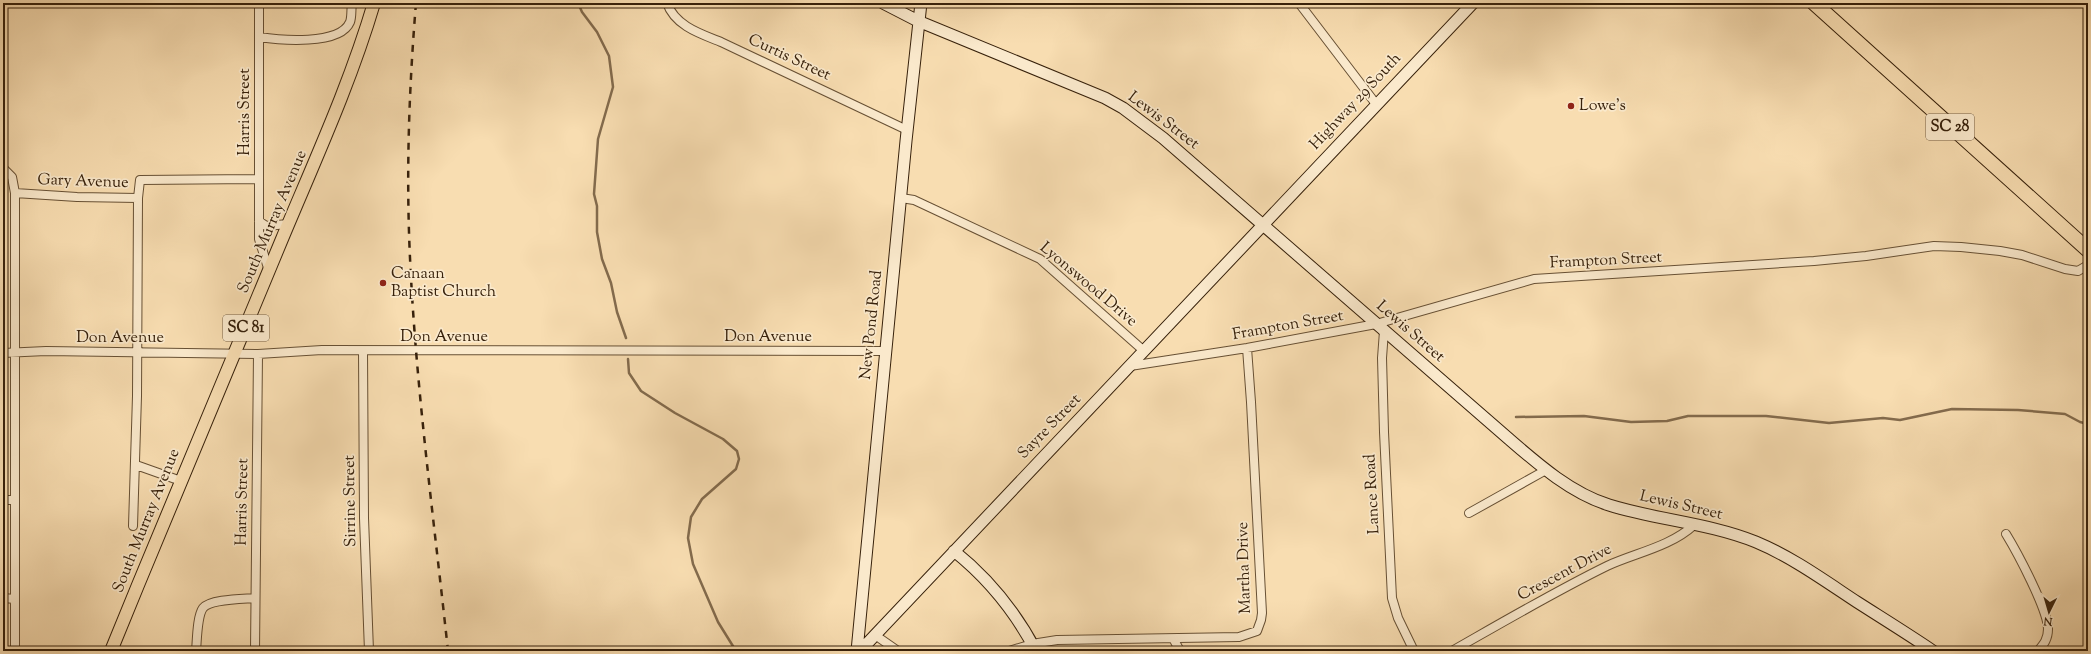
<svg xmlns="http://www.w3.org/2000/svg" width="2091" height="654" font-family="'Sorts Mill Goudy',serif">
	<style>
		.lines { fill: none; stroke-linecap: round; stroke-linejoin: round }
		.stream { stroke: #836b4d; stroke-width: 2.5 }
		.street-casing { stroke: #675034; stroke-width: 10 }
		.secondary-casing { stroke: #37210b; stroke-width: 13 }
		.primary-casing { stroke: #37210b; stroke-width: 14 }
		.highway-casing { stroke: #37210b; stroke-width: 16 }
		.street { stroke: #fae9cc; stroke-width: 8 }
		.secondary { stroke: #fae9cc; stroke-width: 11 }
		.primary { stroke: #f8ddb1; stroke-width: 12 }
		.highway { stroke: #f8ddb1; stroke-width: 14 }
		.rail { stroke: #37210b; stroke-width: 2.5; stroke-dasharray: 7 7; stroke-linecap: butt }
		.poi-dot { fill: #8f2418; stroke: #fae9cc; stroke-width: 1.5 }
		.labels { text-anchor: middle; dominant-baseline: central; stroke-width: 3.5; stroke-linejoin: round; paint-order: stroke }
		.shield { fill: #fae9cc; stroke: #725d45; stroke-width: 1 }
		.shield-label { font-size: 15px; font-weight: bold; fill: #37210b }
		.street-label { font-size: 16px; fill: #37210b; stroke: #fae9cc }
		.poi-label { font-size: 16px; fill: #37210b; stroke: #fae9cc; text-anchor: start }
	</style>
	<rect width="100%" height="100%" fill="#f8ddb1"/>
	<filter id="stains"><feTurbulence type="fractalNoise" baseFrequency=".005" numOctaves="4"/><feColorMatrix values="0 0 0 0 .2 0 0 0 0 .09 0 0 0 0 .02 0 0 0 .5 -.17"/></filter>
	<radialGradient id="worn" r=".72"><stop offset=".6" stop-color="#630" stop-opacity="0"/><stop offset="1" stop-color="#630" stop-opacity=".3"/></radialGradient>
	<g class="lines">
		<!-- stream -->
		<path class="stream" d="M578,3L582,12L597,32L609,56L613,87L598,139L594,194L597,206V232L602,259L611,283L617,312L626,338
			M2082,3L2088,5
			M628,359L629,373L641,391L675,413L723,439L737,451L739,459L736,469L702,499L691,517L688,538L693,564L718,622L736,651
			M1516,417L1584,416L1631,422L1667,421L1688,416H1766L1829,423L1883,418L1900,420L1952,409L2018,410L2065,414L2080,422L2088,424"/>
		<!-- street casing -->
		<g class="street-casing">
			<path id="street" d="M259,3V239L269,271
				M667,3C675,26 701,34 721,42L907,130
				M1299,3L1376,104
				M259,37C279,40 340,46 350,22C352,17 351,8 352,3
				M3,168L12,177L15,193L77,197L138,198L140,180L259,179
				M901,198L914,200L1040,259L1144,351
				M259,221L266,226L288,224
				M1384,331L1382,358L1384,432L1392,598L1398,618L1414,651
				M363,351L364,518L369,651
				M3,353L46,351L258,354L322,350L886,351
				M1130,366L1247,348L1376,324L1534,279L1814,261L1866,256L1934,246L1961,247L2000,251L2022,255L2065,269L2078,271L2088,265
				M136,465L181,481
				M3,500H13
				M1469,513L1546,470
				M133,526L137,396L138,198
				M2006,534C2017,552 2048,610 2048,629C2048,639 2044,644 2038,651
				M3,598L15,599
				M875,635L898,651
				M1174,640L1180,651
				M15,651V193
				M196,651C197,641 197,616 203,608C210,599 243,599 255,598
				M255,651L258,354
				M1009,651L1032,644L1057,640L1239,637L1257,631L1261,620L1262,613L1251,402L1247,348
				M1452,651C1503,622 1554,592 1607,566C1635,553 1670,547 1694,525"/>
		</g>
		<!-- secondary casing -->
		<g class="secondary-casing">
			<path id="secondary" d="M883,3L918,21L1105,98L1123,108L1163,138L1509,439C1539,465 1571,493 1609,505C1657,520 1709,523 1756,542C1792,557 1825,581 1857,602C1882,618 1908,634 1933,651
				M954,551C989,579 1015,611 1036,651
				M857,651L906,141L921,3
				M860,651L1473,3"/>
		</g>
		<!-- primary casing -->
		<g class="primary-casing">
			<path id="primary" d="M111,651C167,513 226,376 282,239C315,160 350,84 374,3"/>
		</g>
		<!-- highway casing -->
		<g class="highway-casing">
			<path id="highway" d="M1814,3L2088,250"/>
		</g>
		<!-- street -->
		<use href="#street" class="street"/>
		<!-- secondary -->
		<use href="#secondary" class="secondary"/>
		<!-- primary -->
		<use href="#primary" class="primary"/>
		<!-- highway -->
		<use href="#highway" class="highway"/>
		<!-- rail -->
		<path class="rail" d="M416,3C409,88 406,173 410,258C416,389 434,520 448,651"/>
	</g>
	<!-- markers -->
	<g class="poi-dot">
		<circle cx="1571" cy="106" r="4"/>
		<circle cx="383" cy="283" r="4"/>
	</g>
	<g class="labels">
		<!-- shield labels -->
		<g class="shield">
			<rect x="1926" y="114" width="48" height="26" rx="3"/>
			<rect x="223" y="315" width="46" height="26" rx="3"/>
		</g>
		<g class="shield-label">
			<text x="1950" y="127">SC 28</text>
			<text x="246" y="328">SC 81</text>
		</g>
		<!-- street labels -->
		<g class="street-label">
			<text transform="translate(789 58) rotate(25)">Curtis Street</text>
			<text transform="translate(1356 102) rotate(-47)">Highway 29 South</text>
			<text transform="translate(245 112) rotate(-90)">Harris Street</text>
			<text transform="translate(1163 121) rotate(37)">Lewis Street</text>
			<text transform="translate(83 182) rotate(2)">Gary Avenue</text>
			<text transform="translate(273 222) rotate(-67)">South Murray Avenue</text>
			<text transform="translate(1606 261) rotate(-3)">Frampton Street</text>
			<text transform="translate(1088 285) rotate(40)">Lyonswood Drive</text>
			<text transform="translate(872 325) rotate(-84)">New Pond Road</text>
			<text transform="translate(1288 326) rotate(-10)">Frampton Street</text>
			<text transform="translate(1410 332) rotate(41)">Lewis Street</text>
			<text x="444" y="337">Don Avenue</text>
			<text x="768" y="337">Don Avenue</text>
			<text x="120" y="338">Don Avenue</text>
			<text transform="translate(1050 427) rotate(-46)">Sayre Street</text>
			<text transform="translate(1373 494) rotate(-93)">Lance Road</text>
			<text transform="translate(351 501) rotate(-91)">Sirrine Street</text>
			<text transform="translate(243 502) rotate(-89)">Harris Street</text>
			<text transform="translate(1681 506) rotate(13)">Lewis Street</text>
			<text transform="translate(147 521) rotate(-68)">South Murray Avenue</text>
			<text transform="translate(1245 568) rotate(-92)">Martha Drive</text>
			<text transform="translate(1565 573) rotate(-28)">Crescent Drive</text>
		</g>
		<!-- poi labels -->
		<g class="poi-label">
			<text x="1579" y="106">Lowe's</text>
			<text x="391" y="274">Canaan<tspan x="391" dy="18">Baptist Church</tspan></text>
		</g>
	</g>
	<!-- margin -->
	<rect width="2091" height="654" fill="none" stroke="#f8ddb1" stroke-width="16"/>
	<rect x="4" y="4" width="2083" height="646" fill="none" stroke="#37210b" stroke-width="2"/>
	<rect x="8" y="8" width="2075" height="638" fill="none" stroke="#37210b"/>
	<!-- north arrow -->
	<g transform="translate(2049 612) rotate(185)" stroke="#fae9cc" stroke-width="3" paint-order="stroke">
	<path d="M0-3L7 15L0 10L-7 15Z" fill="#37210b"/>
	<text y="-6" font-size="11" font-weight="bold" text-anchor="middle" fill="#37210b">N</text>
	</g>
	<rect width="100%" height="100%" filter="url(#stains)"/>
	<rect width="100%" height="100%" fill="url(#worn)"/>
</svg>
